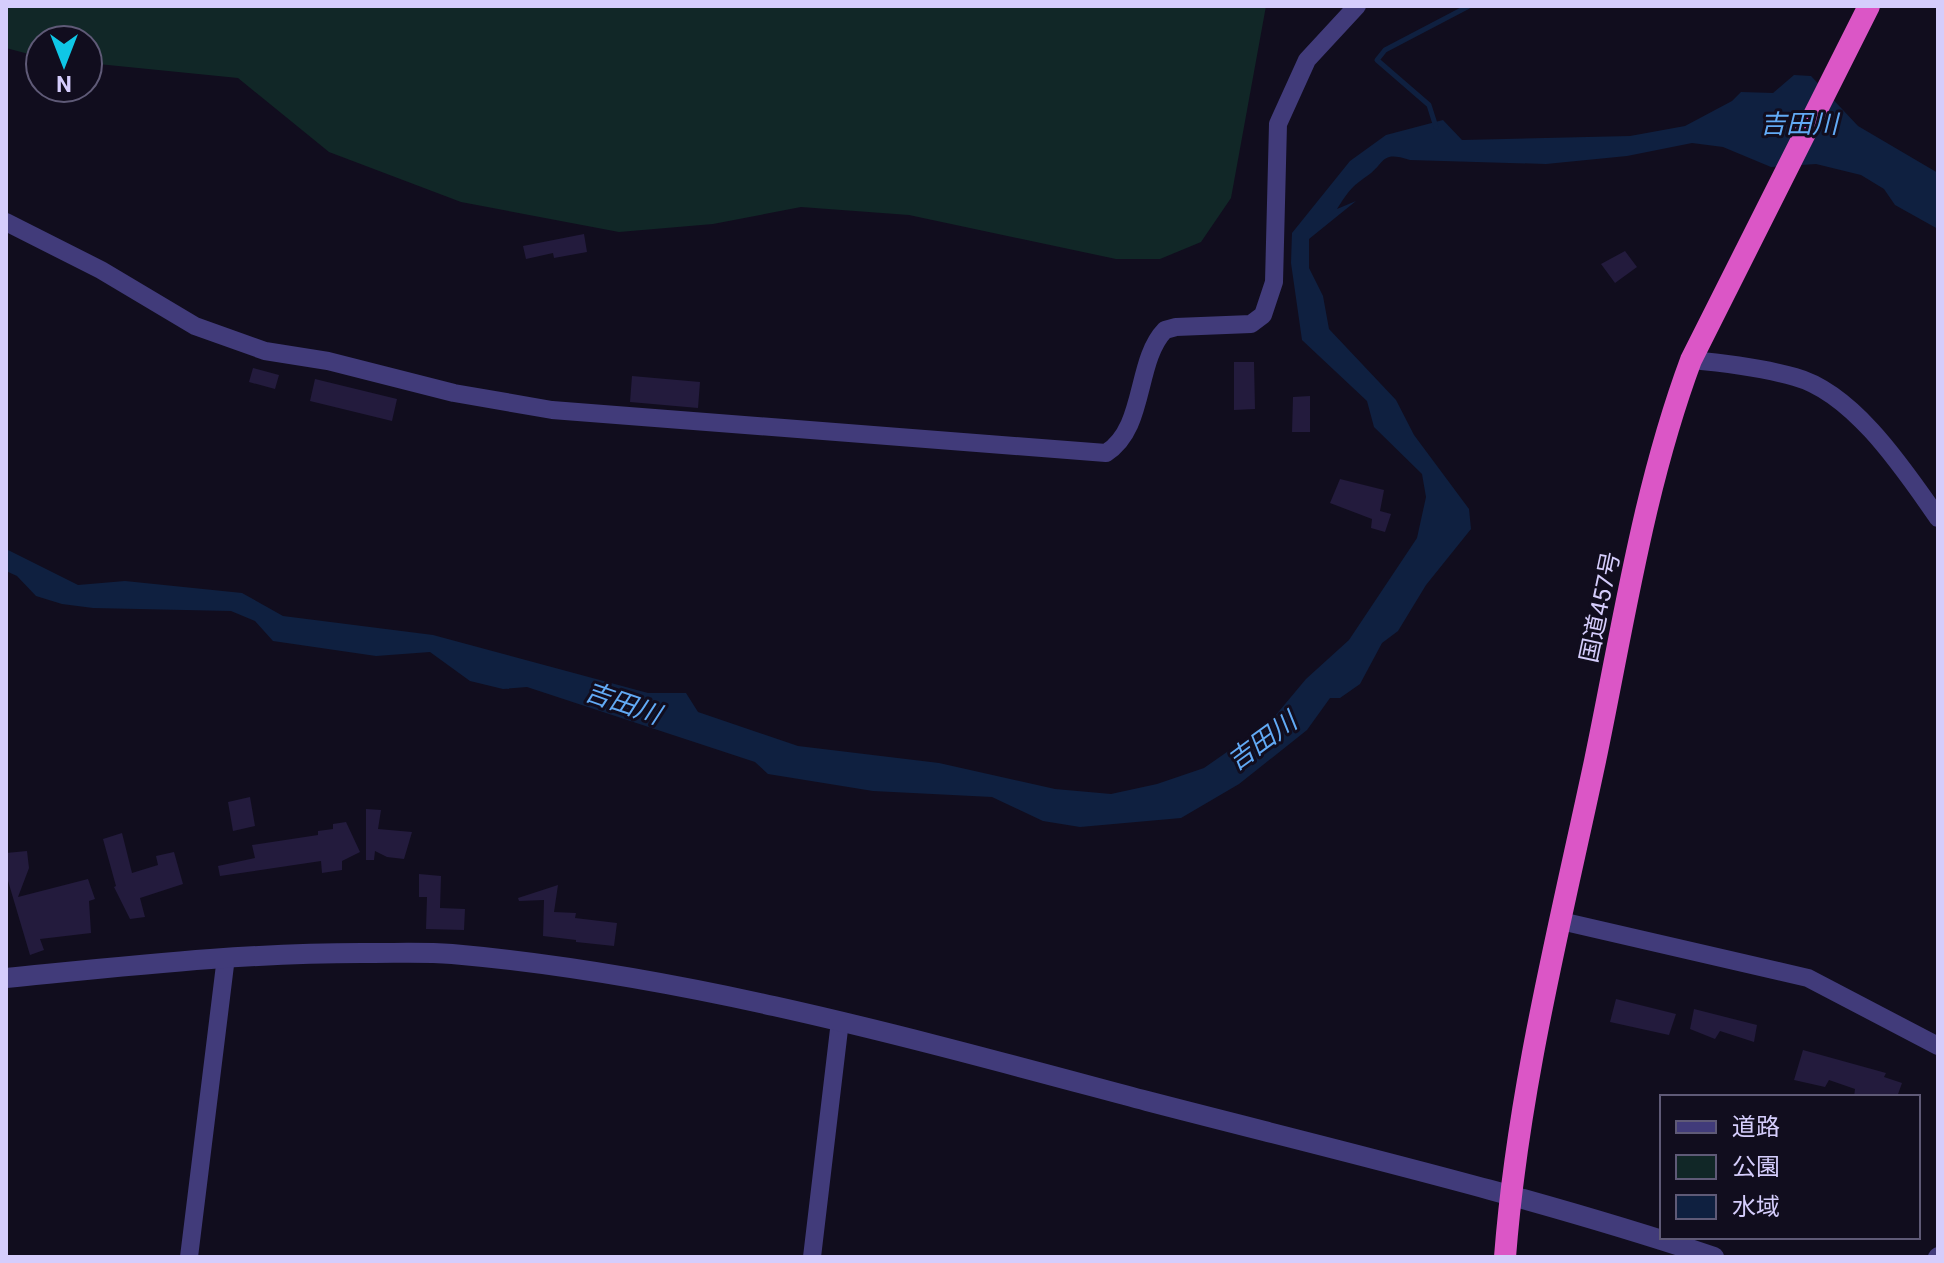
<svg xmlns="http://www.w3.org/2000/svg" width="1944" height="1263" font-family="Roboto,'Noto Sans JP',sans-serif">
	<style>
		.green { fill: #112727 }
		.water { fill: #0f2040 }
		.lines { fill: none; stroke-linecap: round; stroke-linejoin: round }
		.stream { stroke: #0f2040; stroke-width: 5 }
		.building { fill: #231b3d }
		.minor { stroke: #413b7a; stroke-width: 18 }
		.tertiary { stroke: #413b7a; stroke-width: 20 }
		.trunk { stroke: #db56c6; stroke-width: 22 }
		.labels { text-anchor: middle; dominant-baseline: central; stroke-width: 6; stroke-linejoin: round; paint-order: stroke }
		.street-label { font-size: 24px; fill: #d5cdfc; stroke: #110d1e }
		.water-label { font-size: 26px; font-style: italic; fill: #62aaf5; stroke: #110d1e }
	</style>
	<rect width="100%" height="100%" fill="#110d1e"/>
	<!-- green -->
	<path class="green" d="M6,6H1266L1231,198L1201,242L1160,259H1116L909,215L801,207L713,224L619,232L461,202L329,152L238,78L88,63V40H40V57L6,48Z"/>
	<!-- water -->
	<path class="water" d="M1794,75L1811,76L1858,126L1938,173V229L1895,205L1884,189L1861,175L1816,164L1771,167L1723,147L1692,143L1627,156L1546,164L1410,160C1380,150 1386,163 1367,176C1351,187 1348,192 1337,209L1356,201L1309,239V268L1323,296L1329,329L1396,400L1414,435L1469,509L1471,529L1426,585L1398,631L1382,643L1360,684L1340,698H1330L1307,730L1239,784L1181,818L1080,827L1043,821L992,797L873,791L768,774L755,762L527,687L503,689L470,681L430,652L376,656L273,641L255,621L231,611L93,608L62,604L36,596L17,576L6,571V549L78,585L125,581L242,593L283,616L433,635L648,693H686L698,712L798,746L939,763L1055,789L1111,794L1157,784L1204,768L1270,722L1306,679L1349,640L1417,538L1426,497L1422,474L1374,427L1367,401L1302,340L1291,263L1292,233L1350,161L1386,135L1443,120L1462,140L1630,136L1685,126L1732,101L1741,92L1773,93Z"/>
	<g class="lines">
		<!-- stream -->
		<path class="stream" d="M1436,127L1429,105L1377,60L1385,50L1469,6"/>
	</g>
	<!-- building -->
	<path class="building" d="M584,234L587,252L554,258L553,253L526,259L523,246Z
		M1625,251L1637,267L1615,283L1601,264Z
		M1234,362H1254L1255,409L1234,410Z
		M253,368L279,375L275,389L249,382Z
		M632,376L700,382L698,408L630,402Z
		M315,379L397,399L392,421L310,401Z
		M1310,396V432H1292L1293,397Z
		M1340,479L1384,490L1380,511L1391,514L1385,532L1371,528L1372,519L1330,503Z
		M250,797L255,826L233,831L228,802Z
		M366,809L381,810L378,829L412,832L404,859L387,857L375,851L374,860H366Z
		M346,822L360,852L342,861V870L322,873L321,861L220,876L218,866L255,858L252,845L318,835V831L333,829V824Z
		M122,833L132,873L158,865L156,856L174,852L183,884L140,898L145,917L130,919L114,887L116,886L103,839Z
		M27,851L29,868L18,897L88,879L95,899L89,901L91,933L40,939L44,950L30,955L6,874V853Z
		M419,874L441,876L440,908L465,909L464,930L426,929L427,897H419Z
		M558,885L554,912L576,913L575,918L617,923L614,946L576,942V940L543,936L544,900L519,901L518,898Z
		M1616,999L1676,1014L1669,1035L1610,1022Z
		M1694,1009L1757,1025L1754,1042L1720,1031L1715,1039L1690,1029Z
		M1803,1050L1886,1073L1884,1077L1902,1083L1897,1097H1854L1855,1089L1829,1080L1825,1087L1794,1080Z"/>
	<g class="lines">
		<!-- minor -->
		<path class="minor" d="M6,222L101,270L195,326L265,351L328,361L454,393L552,410L1106,453C1146,428 1135,361 1165,330L1176,327L1251,324L1263,315L1274,282L1278,124L1307,60L1357,6
			M1691,360C1725,363 1763,368 1795,377C1854,393 1905,471 1938,518
			M1561,921L1808,978L1938,1046
			M189,1257L226,957
			M812,1257L840,1021
			M1937,1257L1938,1256"/>
		<!-- tertiary -->
		<path class="tertiary" d="M6,978C128,966 250,952 374,953C400,953 426,952 452,954C689,975 918,1040 1147,1101C1336,1150 1528,1195 1714,1257"/>
		<!-- trunk -->
		<path class="trunk" d="M1505,1257C1518,1089 1560,925 1595,761C1623,627 1643,489 1691,360L1869,6"/>
	</g>
	<g class="labels">
		<!-- street labels -->
		<g class="street-label">
			<text transform="translate(1600 607) rotate(-78)">国道457号</text>
		</g>
		<!-- water labels -->
		<g class="water-label">
			<text x="1799" y="124">吉田川</text>
			<text transform="translate(623 703) rotate(19)">吉田川</text>
			<text transform="translate(1262 741) rotate(-36)">吉田川</text>
		</g>
	</g>
	<!-- border -->
	<rect width="1944" height="1263" fill="none" stroke="#d5cdfc" stroke-width="16"/>
	<!-- legend -->
	<rect x="1660" y="1095" width="260" height="144" fill="#110d1e" stroke="#5f5a77" stroke-width="2"/>
	<rect x="1676" y="1121" width="40" height="12" fill="#413b7a" stroke="#5f5a77" stroke-width="2"/>
	<text x="1732" y="1135" font-size="24" fill="#d5cdfc">道路</text>
	<rect x="1676" y="1155" width="40" height="24" fill="#112727" stroke="#5f5a77" stroke-width="2"/>
	<text x="1732" y="1175" font-size="24" fill="#d5cdfc">公園</text>
	<rect x="1676" y="1195" width="40" height="24" fill="#0f2040" stroke="#5f5a77" stroke-width="2"/>
	<text x="1732" y="1215" font-size="24" fill="#d5cdfc">水域</text>
	<!-- north arrow -->
	<g transform="translate(64 64) rotate(180)"><circle r="38" fill="#110d1e" stroke="#5f5a77" stroke-width="2"/>
	<path d="M0-6L14 30L0 20L-14 30Z" fill="#0fc7e6"/>
	<text y="-12" font-size="22" font-weight="bold" text-anchor="middle" fill="#d5cdfc">N</text>
	</g>
</svg>
